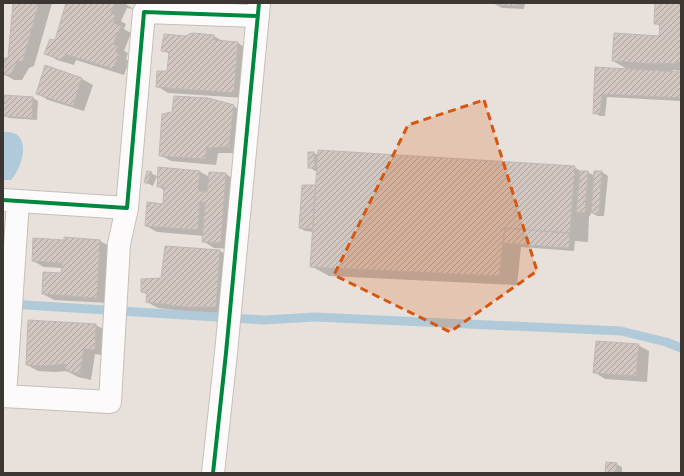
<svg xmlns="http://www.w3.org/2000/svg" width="684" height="476" font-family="Merriweather,serif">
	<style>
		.water { fill: #b1cad9 }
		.shadow { fill: #0003 }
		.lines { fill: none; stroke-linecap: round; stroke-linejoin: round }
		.stream { stroke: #b1cad9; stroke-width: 9 }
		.building { fill: url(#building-hatch); stroke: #beb8b3 }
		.street-casing { stroke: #c5bfba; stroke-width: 24 }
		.street { stroke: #fcfafa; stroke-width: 22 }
		.cycleway-casing { stroke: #fff; stroke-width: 6 }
		.cycleway { stroke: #00873e; stroke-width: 4 }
		.marked { fill: #d75610; fill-opacity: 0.2; stroke: #d75610; stroke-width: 3; stroke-dasharray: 8 5; stroke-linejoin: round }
	</style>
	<defs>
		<pattern id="building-hatch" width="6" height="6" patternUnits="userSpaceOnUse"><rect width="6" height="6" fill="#d1c7c0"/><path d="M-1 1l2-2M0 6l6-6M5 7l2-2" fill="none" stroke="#aba29d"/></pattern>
	</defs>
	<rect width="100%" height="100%" fill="#e8e1db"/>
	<!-- water -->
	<path class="water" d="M3,132C33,129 24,166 11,180H3L4,148Z"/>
	<!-- shadow -->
	<path class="shadow" d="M14,3H52L34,66L29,68L22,80H14L3,74L9,59Z
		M67,3H124L132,8V9L127,8L121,21L126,24L124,29L131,33L124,51L128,53L126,59L129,61L124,75L76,60L74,65L57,60L46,53L55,41Z
		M497,3H525L524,9L502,8L497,5Z
		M656,3H681V71L673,70V73H681V101L607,97L605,116H600L594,113L596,68L629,70L613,61L660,37L661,27L655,23Z
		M214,36L224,42L238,43L249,50L245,98L168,93L157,86L168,72L170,54L162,50Z
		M82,79L93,85L84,111L48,100L37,93Z
		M33,98L38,101L37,120L9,118L3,115V104Z
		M233,106L244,112L240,153H218L216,165L171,161L160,155Z
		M314,153L319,155L574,167L582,172H588L595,176V172H602L608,176L604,216H597L591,212L590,216H589L588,242L575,241L574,251L521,247L517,285L329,276L311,266L314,232L305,231L300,228L317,187L318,171H315L309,167Z
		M148,172L157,176L153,186L145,182Z
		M200,172L210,177L226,174L237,181L231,249L214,248L203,241L204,236L157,232L146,226L164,205L165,191L158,186Z
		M65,241H100L111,247L108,303L54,300L43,294L62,274V268L44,267L33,261Z
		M220,251L231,257L227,313H199L158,308L147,302L148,295L142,292L162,279Z
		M29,321L96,325L107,331L106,356L95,354L91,380L78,377L67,371L55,372L38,371L27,365Z
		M638,345L649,351L647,382L605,379L594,372Z
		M616,464L622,467V473H606Z"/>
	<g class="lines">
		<!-- stream -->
		<path class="stream" d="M10,304L264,320L315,317L621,331L666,342L681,348"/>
	</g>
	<!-- building -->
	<path class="building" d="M13,3H39L23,61L17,62L11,74L3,75L4,58H8Z
		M66,3H115L111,13L116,16L113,23L121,26L113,44L118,46L115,52L119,54L113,69L65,54L62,60L44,54L50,39L55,40Z
		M496,3H519V6L496,5Z
		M655,3H681V62H677V64L658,63V64L612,61L614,33L659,36L660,24H654Z
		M192,33L214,35V40L238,42L234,93L156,87L157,71H167L169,52L161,51L164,34L185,36Z
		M45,65L82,78L73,106L36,94Z
		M595,67L681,72V98L602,94L600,113L593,114Z
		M4,95L33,97L32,118L3,116Z
		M174,96L208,98L234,105L229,147L207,148L205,159L159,156L162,114L172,112Z
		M318,150L575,166L570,233L505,228L499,276L310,267Z
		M308,152H314L315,168H308Z
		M158,167L200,171L198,191L207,192L209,172L226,173L221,243L202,242L205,203L200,202L198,230L145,226L147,202L163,204L164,187H157Z
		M147,171L152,172L147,184L144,182Z
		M580,171H588L585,213L576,212Z
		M594,171H602L599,214L591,213Z
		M302,185H316L313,229L299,228Z
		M505,228L570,233L569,248L503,243Z
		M64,237L100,240L97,298L42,294L43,272L61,273L62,263L32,261L33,238L64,240Z
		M165,246L220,250L216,307H187L146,302L147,293L141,292V279L161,278Z
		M28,320L96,324L95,350L84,349L80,374L66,371V364L43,366L26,365Z
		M596,341L639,344L636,376L593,373Z
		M606,462L617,463L616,473H605Z"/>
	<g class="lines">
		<!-- street casing -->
		<g class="street-casing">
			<path id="street" d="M3,200L127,208L144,12L258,16
				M3,396L110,402L119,244L127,208
				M5,396L18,201
				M213,473L226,353L259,3"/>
		</g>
		<!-- street -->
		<use href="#street" class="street"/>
		<!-- cycleway casing -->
		<g class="cycleway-casing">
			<path id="cycleway" d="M3,200L127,208L144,12L258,16
				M213,473L226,353L259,3"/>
		</g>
		<!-- cycleway -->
		<use href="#cycleway" class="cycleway"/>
	</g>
	<!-- marked area -->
	<path class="marked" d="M484,100L537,271L450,332L334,275L408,125Z"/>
	<!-- border -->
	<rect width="684" height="476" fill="none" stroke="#3c3733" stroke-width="8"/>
</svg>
